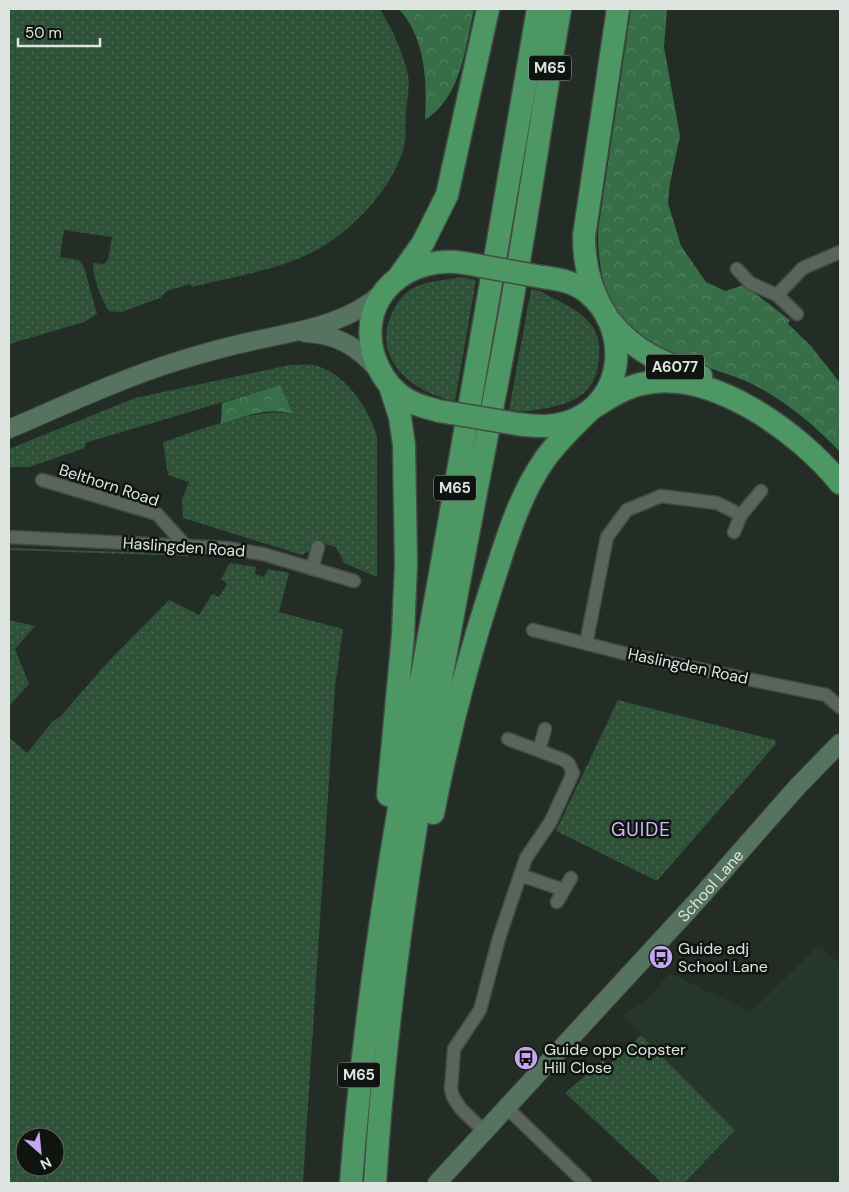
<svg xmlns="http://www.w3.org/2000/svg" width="849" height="1192" font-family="'DM Sans',sans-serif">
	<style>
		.built { fill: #26362a }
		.grass { fill: url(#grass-dots); fill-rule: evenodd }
		.forest { fill: url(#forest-crowns) }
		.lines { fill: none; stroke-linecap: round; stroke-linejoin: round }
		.street-casing { stroke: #434b44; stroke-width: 15 }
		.secondary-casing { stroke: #434b44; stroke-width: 20 }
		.highway-casing { stroke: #434b44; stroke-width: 25 }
		.street { stroke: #59645b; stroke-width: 12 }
		.secondary { stroke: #55735e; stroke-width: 18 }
		.highway { stroke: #4d9764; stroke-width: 22 }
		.highway-bridge-casing { stroke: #434b44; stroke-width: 25; stroke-linecap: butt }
		.highway-bridge { stroke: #4d9764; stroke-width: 22 }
		.labels { text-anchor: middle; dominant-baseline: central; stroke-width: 5; stroke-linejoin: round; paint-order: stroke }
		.shield { fill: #0f1410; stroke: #a0a6a1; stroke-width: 1 }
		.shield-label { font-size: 15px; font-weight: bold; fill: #dee4df }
		.street-label { font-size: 16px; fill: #dee4df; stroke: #0f1410 }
		.poi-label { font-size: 16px; fill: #dee4df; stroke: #0f1410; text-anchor: start }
		.quarter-label { font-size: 19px; letter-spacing: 1px; fill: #d3b8fe; stroke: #0f1410 }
	</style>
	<defs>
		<pattern id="grass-dots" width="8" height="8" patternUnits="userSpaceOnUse" patternTransform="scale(1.25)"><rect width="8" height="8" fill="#2f5138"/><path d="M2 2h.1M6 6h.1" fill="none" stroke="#4d6a54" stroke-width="1.8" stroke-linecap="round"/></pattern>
		<pattern id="forest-crowns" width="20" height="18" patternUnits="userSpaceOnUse" patternTransform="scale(1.25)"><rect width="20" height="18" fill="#376d47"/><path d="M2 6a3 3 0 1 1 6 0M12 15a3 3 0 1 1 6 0" fill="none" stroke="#548261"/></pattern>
	</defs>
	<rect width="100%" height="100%" fill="#232d25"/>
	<!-- built -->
	<path class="built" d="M819,945L840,964V1183H684L735,1130L622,1015L645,1001L670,973L751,1012Z"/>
	<!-- grass -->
	<path class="grass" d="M9,9H380C392,29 403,51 408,75C410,87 407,100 406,112C405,125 407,137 403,150C394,185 355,227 325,245C287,269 236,276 192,287L190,284L167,291L160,298L122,312L109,311C101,298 93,279 93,263L104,264L108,259L112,237L64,230L60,257L79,260L84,267L97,314L84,322L9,344Z
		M461,277L476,280L455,401C416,394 373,362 390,318C394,307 402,294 413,288C425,281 447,280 461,277Z
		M531,289L540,291C557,301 582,310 593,327C599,336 600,347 599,357C597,391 578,402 547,408C535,410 522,413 509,410Z
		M290,365C297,365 306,364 313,365C344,371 370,409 377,437V577L344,563L336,547L314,541L311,550L302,555L183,518L182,499L189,482L168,475L163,442C194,432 263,404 294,415L280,385L85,443V448L29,467H9V449L135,398Z
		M9,548L188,554L189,556L9,550Z
		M230,563L256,567L255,574L264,577L268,569L289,573L279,612L343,629L335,687L303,1183H9V737L27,753L53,721L60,717L107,663L169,600L199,615L212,594L219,597L227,584L221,579ZM25,1137H55V1167H25Z
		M9,620L35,626L15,649L29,684L9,706Z
		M618,700L775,740L776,744L657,881L556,831Z
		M641,1035L735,1130L684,1183H662L565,1093L603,1060L609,1065Z"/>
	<!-- forest -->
	<path class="forest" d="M399,9H474C465,48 462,96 425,120C427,81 426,39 399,9Z
		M631,9H667L664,47L680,136L670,183L668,203L681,246L706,282L725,291L744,285L790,320L788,324L811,346L840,383V452C816,426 782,398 750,383C731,374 709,369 690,361C622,335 598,303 598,231Z
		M280,385L294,415C273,405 242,417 221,424L222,403Z"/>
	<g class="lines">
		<!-- street casing -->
		<g class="street-casing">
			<path id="street" d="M737,269L750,283L777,295L797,314
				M777,295L803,268L840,252
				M42,480L157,514L185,545
				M734,532L741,515L761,491
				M9,537L226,548L263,554L354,581
				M312,569L318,547
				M533,630L631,655L826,695L840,707
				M586,644L607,537L627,510L661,496L717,503L741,515
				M539,750L545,729
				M520,875L564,890
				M557,902L571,878
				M507,1108L585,1183
				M485,1132L461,1109L453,1097L451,1089L454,1049L480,1010L499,938L526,858L551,821L573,773L569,764L564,760L508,739"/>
		</g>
		<!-- secondary casing -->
		<g class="secondary-casing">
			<g id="secondary">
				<path d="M305,333C336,334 357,346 377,369"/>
				<path d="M9,429C65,405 120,379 178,361C207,352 237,344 267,338C309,329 349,322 382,293"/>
				<path id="s1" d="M437,1183L696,902L798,786L840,743"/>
			</g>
		</g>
		<!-- highway casing -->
		<g class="highway-casing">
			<path id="highway" d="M398,278L423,243L447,195L488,9
				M603,310C590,288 584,262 584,236L618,9
				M612,323C636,353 665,364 701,376
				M596,406C610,397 624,388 641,384C710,367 799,432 840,483
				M439,411C425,407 411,404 400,395C386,384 378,370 373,353C358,295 409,254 464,263
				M517,424C539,427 560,428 580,417C627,392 627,325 588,293C575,282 559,279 542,277
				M388,795L403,635L406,564L404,445L400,417L390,386
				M433,813C448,737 467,662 491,588C505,545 518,497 545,459C557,442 572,428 586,414
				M351,1183C366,981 403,780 439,580C473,390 505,199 538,9
				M375,1183C392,904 450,631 502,357C524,241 540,125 560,9"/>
		</g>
		<!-- street -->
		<use href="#street" class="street"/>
		<!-- secondary -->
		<use href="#secondary" class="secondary"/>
		<!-- highway -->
		<use href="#highway" class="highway"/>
		<!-- highway-bridge casing -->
		<g class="highway-bridge-casing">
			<path id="highway-bridge" d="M464,263L542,277
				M439,411L517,424"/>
		</g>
		<!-- highway-bridge -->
		<use href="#highway-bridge" class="highway-bridge"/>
	</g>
	<!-- icons -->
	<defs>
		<g id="bus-disc" transform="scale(1.25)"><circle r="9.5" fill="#c4a7f1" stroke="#0f1410"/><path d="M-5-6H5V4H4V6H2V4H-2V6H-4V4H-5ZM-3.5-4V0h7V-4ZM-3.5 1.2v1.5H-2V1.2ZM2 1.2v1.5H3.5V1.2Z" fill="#111"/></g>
	</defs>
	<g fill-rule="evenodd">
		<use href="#bus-disc" x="661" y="957"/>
		<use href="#bus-disc" x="526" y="1058"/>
	</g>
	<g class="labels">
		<!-- shield labels -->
		<g class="shield">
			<rect x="529" y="55.5" width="42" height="25" rx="4"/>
			<rect x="646" y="354.5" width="58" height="25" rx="4"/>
			<rect x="434" y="475.5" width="42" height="25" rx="4"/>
			<rect x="338" y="1062.5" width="42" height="25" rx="4"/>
		</g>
		<g class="shield-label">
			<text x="550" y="68">M65</text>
			<text x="675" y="367">A6077</text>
			<text x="455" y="488">M65</text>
			<text x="359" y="1075">M65</text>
		</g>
		<!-- street labels -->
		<g class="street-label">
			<text transform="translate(109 485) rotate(18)">Belthorn Road</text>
			<text transform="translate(184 547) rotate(4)">Haslingden Road</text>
			<text transform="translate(688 666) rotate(12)">Haslingden Road</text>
			<text stroke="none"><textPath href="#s1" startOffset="404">School Lane</textPath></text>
		</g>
		<!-- poi labels -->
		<g class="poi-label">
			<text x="678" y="948">Guide adj<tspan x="678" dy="18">School Lane</tspan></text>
			<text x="544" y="1049">Guide opp Copster<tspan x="544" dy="18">Hill Close</tspan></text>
		</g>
		<!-- quarter labels -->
		<g class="quarter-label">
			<text x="641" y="829">GUIDE</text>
		</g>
	</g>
	<!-- border -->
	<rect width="849" height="1192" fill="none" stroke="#dee4df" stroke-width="20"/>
	<!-- north arrow -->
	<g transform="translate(40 1152) rotate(153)"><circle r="24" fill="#0f1410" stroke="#626763"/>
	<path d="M0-4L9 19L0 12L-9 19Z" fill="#c4a7f1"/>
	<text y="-8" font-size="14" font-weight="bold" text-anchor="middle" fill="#dee4df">N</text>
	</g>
	<!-- scale -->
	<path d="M18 38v8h82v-8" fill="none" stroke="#dee4df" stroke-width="2.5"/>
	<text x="25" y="38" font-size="15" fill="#dee4df" stroke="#0f1410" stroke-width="4" paint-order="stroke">50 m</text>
</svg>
